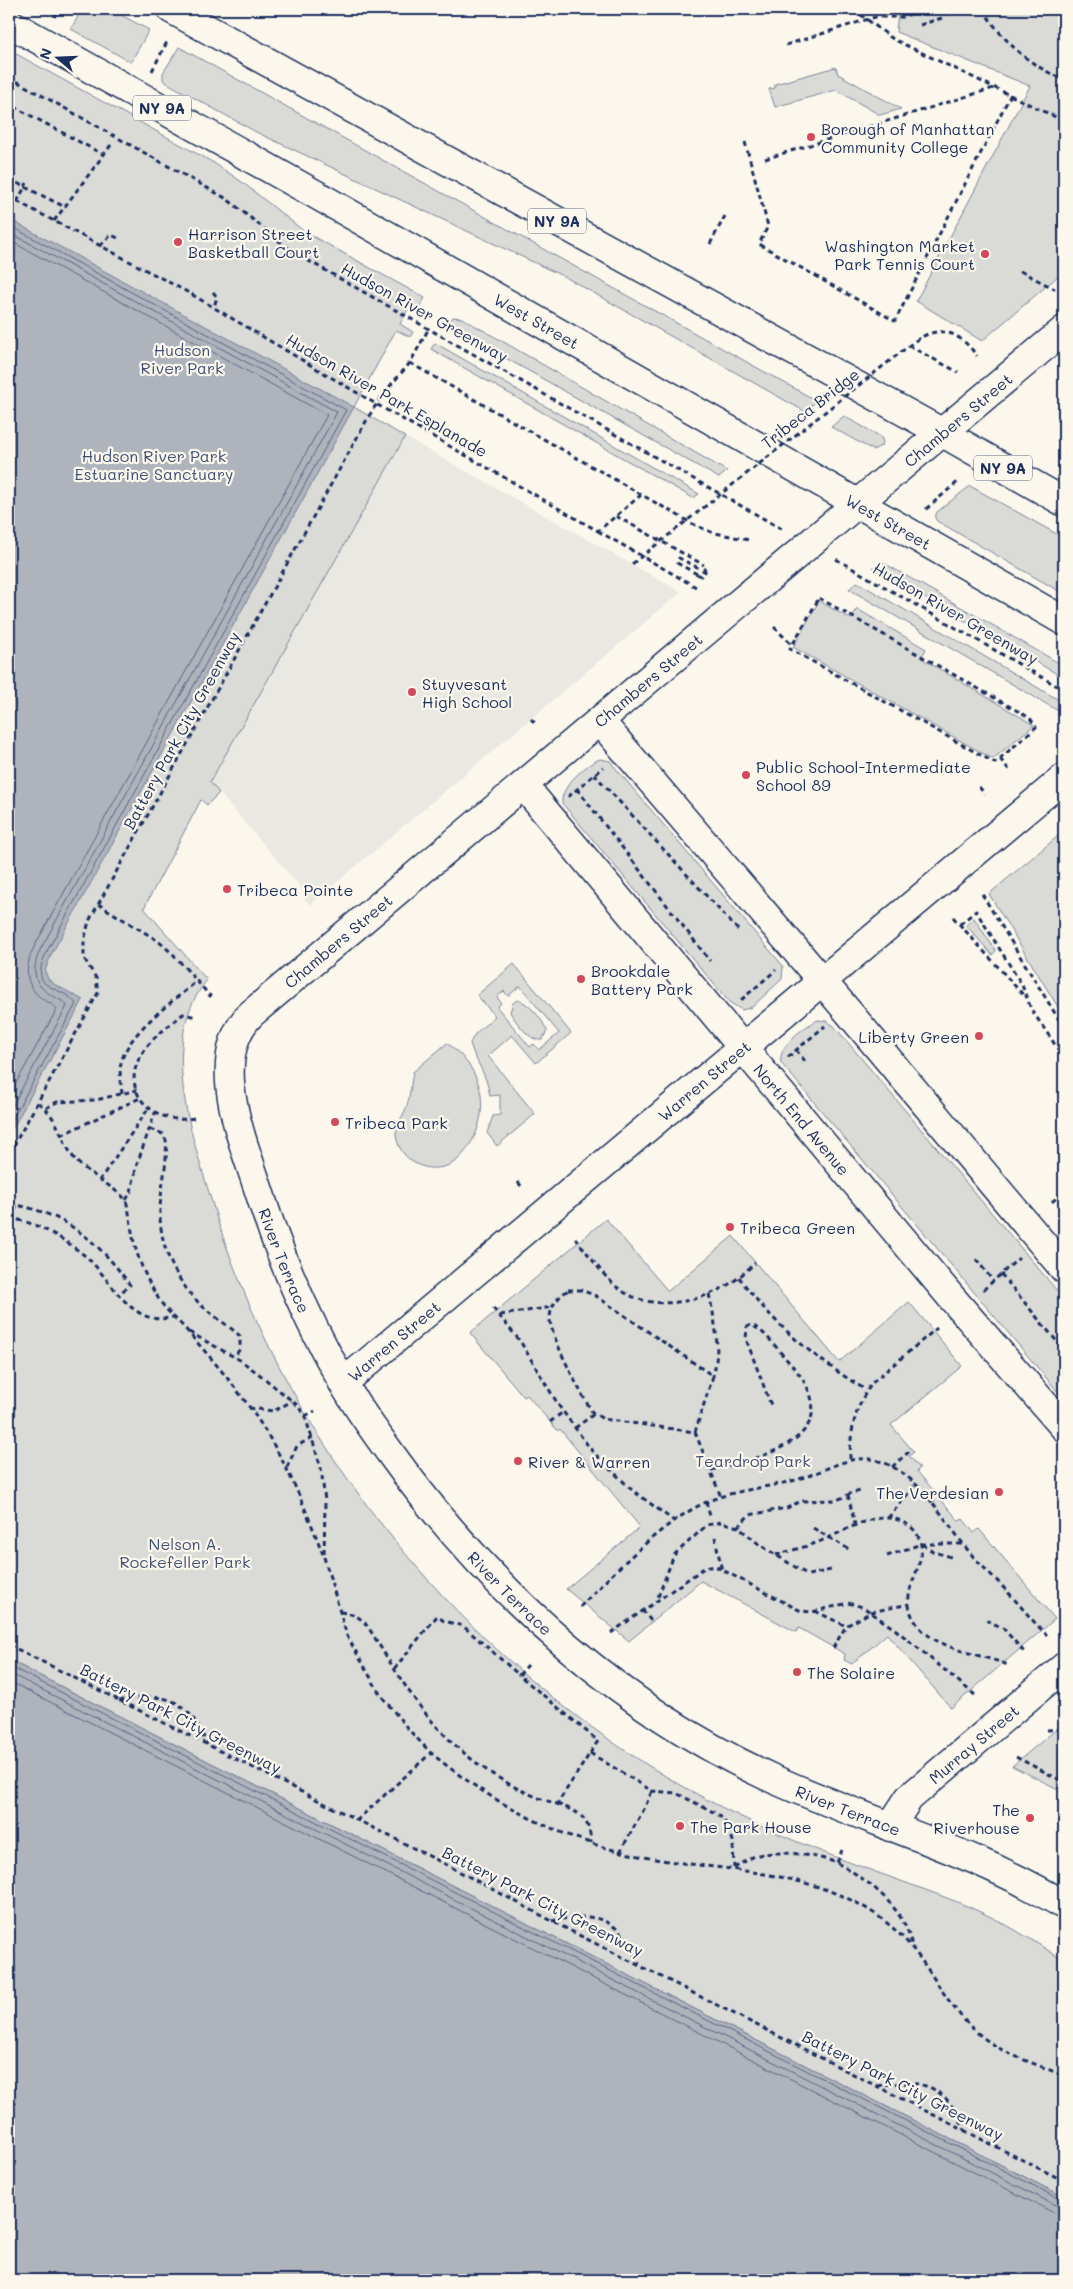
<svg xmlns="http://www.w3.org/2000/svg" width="1073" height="2289" font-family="Mali,sans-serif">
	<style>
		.built { fill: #eae8e2 }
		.green { fill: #dadad7; stroke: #7a849a; fill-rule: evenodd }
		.water { fill: #afb3bb; stroke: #747e96 }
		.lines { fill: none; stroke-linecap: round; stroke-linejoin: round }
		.shore { stroke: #566483; stroke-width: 1 }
		.street-casing { stroke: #1b2f5e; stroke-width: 31 }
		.secondary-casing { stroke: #1b2f5e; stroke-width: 31 }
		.highway-casing { stroke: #1b2f5e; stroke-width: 31 }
		.path { stroke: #1b2f5e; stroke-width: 3; stroke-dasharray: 5 4; stroke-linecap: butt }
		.street { stroke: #fbf7ec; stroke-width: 28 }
		.secondary { stroke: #fbf7ec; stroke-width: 28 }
		.highway { stroke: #fbf7ec; stroke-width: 28 }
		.path-bridge { stroke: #1b2f5e; stroke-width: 3; stroke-dasharray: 5 4; stroke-linecap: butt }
		.poi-dot { fill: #d1495b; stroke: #fbf7ec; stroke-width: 2 }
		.labels { text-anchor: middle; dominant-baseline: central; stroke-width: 4.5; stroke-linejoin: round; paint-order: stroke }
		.shield { fill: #fbf7ec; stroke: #5e6b89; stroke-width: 1 }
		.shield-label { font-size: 15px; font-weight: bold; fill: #1b2f5e }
		.poi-label { font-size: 16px; fill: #1b2f5e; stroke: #fbf7ec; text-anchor: start }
		.street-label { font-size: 16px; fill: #1b2f5e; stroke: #fbf7ec }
		.park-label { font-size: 16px; fill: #415176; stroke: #fbf7ec }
	</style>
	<rect width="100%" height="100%" fill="#fbf7ec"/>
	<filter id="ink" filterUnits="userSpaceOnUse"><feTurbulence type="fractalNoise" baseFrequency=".02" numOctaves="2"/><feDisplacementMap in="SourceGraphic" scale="10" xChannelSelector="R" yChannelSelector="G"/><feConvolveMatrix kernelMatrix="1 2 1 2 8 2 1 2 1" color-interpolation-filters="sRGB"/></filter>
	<g filter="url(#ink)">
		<!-- built -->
		<path class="built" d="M405,437L681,592L310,905L303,897L306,894L210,782Z"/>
		<!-- green -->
		<path class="green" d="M82,9H110L149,30L131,62L71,29Z
			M886,9H1064V271L982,341L916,301L1030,86L896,32L898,12Z
			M179,47L817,401L804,411L567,278L256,132L167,83L163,80V73Z
			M9,50L214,163L242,182L305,232L425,298L419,308L411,304L400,324L413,332L410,337L396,330L354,407L405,437L210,782L219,793L207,805L201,800L144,908L207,980C158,1039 191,1134 211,1199C288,1460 490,1693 733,1813C786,1839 842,1860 898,1880C931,1892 966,1904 997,1920C1020,1932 1042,1946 1064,1961V2197L9,1660Z
			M836,67L838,74L901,109L880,115L836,90L775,107L769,89L775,88V84Z
			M453,317L462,318L727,471L719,478L447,325Z
			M435,343L699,494L693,498L431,349Z
			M844,416L881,437L883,442L881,446L873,450L831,427Z
			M970,486L1064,538V594L937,521L935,518L937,512Z
			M882,562L1064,666V678L873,568Z
			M857,582L1064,703V707L1060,712L849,589Z
			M819,601L851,619L857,609L926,649L921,658L1034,725L993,759L793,647Z
			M600,759L610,761L613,765L783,966L782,979L752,1007L742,1010L729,1002L562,803C560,787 586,764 600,759Z
			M1064,831V1017L989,894Z
			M974,918L996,951L992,955L966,925Z
			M514,964L571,1033L536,1063L512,1035L488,1056L535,1114L497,1146L487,1133L493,1116L500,1115V1095L490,1096C486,1071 476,1064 470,1043L475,1034L495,1016L477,995ZM520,986L559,1033L539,1050L534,1044L530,1047L497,1007L501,1003L497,997L504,991L508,996Z
			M517,1000C529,1002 543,1020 547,1031L542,1040C530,1042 516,1022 510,1012L513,1003Z
			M818,1020L827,1021L834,1026L1064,1299V1399L781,1063C777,1046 805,1026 818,1020Z
			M447,1043C477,1065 490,1097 476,1133C471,1144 464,1156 453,1163C429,1177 398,1161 396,1134C396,1126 404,1114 407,1106C410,1095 411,1083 413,1072Z
			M606,1219L668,1291L733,1236L839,1362L909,1302L962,1366L891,1425L914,1452L909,1456L920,1468L917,1471L959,1521L963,1519L974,1533L979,1529L1055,1619L951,1708L887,1634L852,1664L844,1660L845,1654L799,1628L796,1632L701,1581L629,1641L566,1589L640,1527L564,1434L560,1429L558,1431L527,1395L524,1397L470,1333Z
			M1064,1723V1792L1012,1766Z"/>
		<!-- water -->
		<path class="water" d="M9,219L354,407L51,955L45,971L48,979L54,984L83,1000L9,1135Z
			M9,1660L1064,2197V2280H9Z"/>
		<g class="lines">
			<!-- shore -->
			<path class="shore" d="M9,225L346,410L46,953C27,994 62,983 76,1004L9,1125
				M9,232L337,412L40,950C32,968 32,984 51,995C56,998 64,1001 67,1006L9,1112
				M9,240L327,415L34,947C24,967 24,987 44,1000C49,1003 54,1005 57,1009L9,1096
				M9,1666L1064,2201
				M9,1673L1057,2206L1064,2207
				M9,1681L1054,2213L1064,2215"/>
			<!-- street casing -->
			<g class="street-casing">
				<g id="street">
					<path id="s1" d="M858,503L251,1014C207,1058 242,1138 258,1188C279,1255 307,1320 342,1381C360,1413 383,1443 405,1473C500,1599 624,1710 769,1777C867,1822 972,1849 1064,1905"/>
					<path d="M600,721L845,1008L1064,1269"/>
					<path id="s2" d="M524,786L951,1297L1064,1427"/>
					<path id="s3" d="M343,1383L1064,778"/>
					<path id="s4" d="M890,1827L909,1798L1064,1667"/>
				</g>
			</g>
			<!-- secondary casing -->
			<g class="secondary-casing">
				<g id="secondary">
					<path id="s5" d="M858,503L1064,330"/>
				</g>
			</g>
			<!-- highway casing -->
			<g class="highway-casing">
				<g id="highway">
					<path d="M171,9L943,433L1064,502"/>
					<path id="s6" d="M9,23L315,194L1064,621"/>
				</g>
			</g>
			<!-- path -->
			<path class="path" d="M853,9L893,39L1064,121
				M983,9C1002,40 1030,67 1064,79
				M54,17L59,9
				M920,25L942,18L949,9
				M786,45L875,17H905L916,9
				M152,71L168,40
				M9,77L227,199L293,252L782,529
				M13,92L9,104L104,155
				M745,142L768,226L759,244L895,321L1011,94
				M765,159L997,87
				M9,179L65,207
				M9,197L191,294L376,404L598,531L641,495
				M17,202L27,183
				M54,221L111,145
				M710,244L725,216
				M100,246L111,235L118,238
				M1020,271L1055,289
				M213,292L217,297L214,307
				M915,341C941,323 960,333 977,356
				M909,346L958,372
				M410,363L693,524L711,532L749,540
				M926,509L960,480
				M616,516L702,564
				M598,531L696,587
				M836,559L1064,690
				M697,574L677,563L679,558L710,574
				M819,598L1030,718L1036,727L995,763L790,649Z
				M774,627L792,645
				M531,719L536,724
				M1000,759L1011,772
				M594,774L738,930
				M979,787L985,794
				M577,789L710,961
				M568,797L603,767
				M982,894L1064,1028
				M98,904L157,940L174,955L211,997
				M953,917L1025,997
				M960,924L976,911L1022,985L1031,1009L1064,1058
				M741,1000L776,970
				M796,1050L805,1061
				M788,1057L825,1026
				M122,1094C121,1084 119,1073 121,1063C129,1030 173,1002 197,981
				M38,1103C59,1116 61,1143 77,1162C87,1172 124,1194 126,1201C131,1216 131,1232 135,1246C140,1265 149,1284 160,1301C168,1313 179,1321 188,1332C203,1349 218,1366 232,1384C277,1440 299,1491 324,1557
				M46,1108L57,1102L96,1100L137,1090
				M194,1118C158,1126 119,1095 140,1057C149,1039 168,1027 183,1014L197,1017
				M150,1129L163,1134L166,1140C168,1163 161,1186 160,1209C159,1246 175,1280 201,1305C213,1316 228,1325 240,1336V1349L234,1357
				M61,1135L140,1098
				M9,1154L98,993L96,978L84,958V941L89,921L369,416L383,394L410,363L429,328
				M99,1181L148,1109
				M518,1182L521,1186
				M126,1200L131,1192L137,1164L155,1113
				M1052,1202L1064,1191
				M9,1218C36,1222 63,1238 84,1255C112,1278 130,1329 173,1317
				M14,1219L16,1205C66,1214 101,1244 130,1285L119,1294
				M575,1238C589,1254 601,1274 618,1288C650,1313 700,1303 731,1283C740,1277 747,1270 755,1263
				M976,1259L993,1281
				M1001,1274L1064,1350
				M739,1277C774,1326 816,1359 866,1390
				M568,1290H581L596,1296L713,1376L695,1432L603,1419L592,1412C582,1395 550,1336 550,1319C550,1306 558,1297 568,1290Z
				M983,1290L1019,1258
				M709,1294C715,1321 721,1348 713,1376
				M493,1308L520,1341L559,1406L592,1451L632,1490L674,1521
				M500,1315L553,1307
				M189,1332L240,1360L259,1374L297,1405L305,1416L321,1468L325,1501L324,1557L347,1636L380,1694L408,1729L431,1753
				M249,1408L274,1411L292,1401
				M305,1416L315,1411
				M550,1422L563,1412
				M575,1428L594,1414
				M695,1432L721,1497
				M850,1459C850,1430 856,1403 874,1381L937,1328
				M287,1467L297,1446L313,1437
				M892,1467L912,1449
				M711,1470C768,1457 855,1434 789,1362C778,1351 766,1331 751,1325L747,1327L746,1339L772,1408
				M848,1495L855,1525
				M706,1502L710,1516
				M930,1502L938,1496
				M888,1518L915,1485
				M738,1527L749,1515L787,1508L801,1501L837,1500L852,1493L861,1491
				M813,1528L850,1550
				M715,1537L722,1571
				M922,1544L934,1552L951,1557
				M776,1555C791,1550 808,1547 823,1540C850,1529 885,1504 912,1528C919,1534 923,1546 921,1555C917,1580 898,1598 917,1624C937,1651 981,1653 1010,1666
				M887,1556L921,1544H964
				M658,1597L674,1555L707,1525L721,1522L738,1527L760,1545L808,1575L831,1570
				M580,1607C613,1573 664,1520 707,1502C736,1489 769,1488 799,1479C838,1467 860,1444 901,1472C928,1491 947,1523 967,1549C977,1562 990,1573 1001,1585C1017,1601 1030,1619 1047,1635
				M642,1610L652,1622
				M815,1611L846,1626L871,1612L909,1604
				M340,1612C350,1613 357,1615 364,1622C371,1630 377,1642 383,1651C398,1675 413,1699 431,1720C464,1759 509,1790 557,1804L598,1741L519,1675L528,1665
				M9,1616V1628
				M986,1620L1003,1628L1025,1653
				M611,1633L704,1568L715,1566L801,1611L812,1612L848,1603L863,1607L896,1630L975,1695
				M9,1645L449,1866L567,1929L1064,2181
				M833,1648L846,1626
				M394,1669L437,1616L444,1621L463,1626L519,1675
				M119,1701C166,1691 188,1698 207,1745
				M1047,1730L1064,1729
				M590,1753L652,1791L676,1793L719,1815L728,1826L733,1841L734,1868
				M1016,1757L1064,1782
				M557,1804C581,1813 589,1817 591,1843
				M356,1821L431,1753C499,1809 573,1846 661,1860C726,1870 790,1871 851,1900C874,1911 897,1929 913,1949C936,1978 951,2011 980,2035C1005,2056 1036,2063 1064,2076
				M620,1852L644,1809L652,1791
				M837,1863C869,1880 906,1909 912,1947
				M734,1868C741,1864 748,1859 755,1856C777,1849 816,1855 837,1863L842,1850
				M552,1921C600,1910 620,1920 639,1964
				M877,2086C924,2078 946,2085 965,2131"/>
			<!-- street -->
			<use href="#street" class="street"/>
			<!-- secondary -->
			<use href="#secondary" class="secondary"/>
			<!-- highway -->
			<use href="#highway" class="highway"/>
			<!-- path-bridge -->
			<path class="path-bridge" d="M632,564L915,341
				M697,574L701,576L706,566L702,564"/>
		</g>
	</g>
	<!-- markers -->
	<g class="poi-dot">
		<circle cx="811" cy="137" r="5"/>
		<circle cx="178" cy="242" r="5"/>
		<circle cx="985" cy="254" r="5"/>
		<circle cx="412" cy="692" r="5"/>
		<circle cx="746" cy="775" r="5"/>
		<circle cx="227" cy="889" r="5"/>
		<circle cx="581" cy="979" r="5"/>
		<circle cx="979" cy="1036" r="5"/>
		<circle cx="335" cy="1122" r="5"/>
		<circle cx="730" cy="1227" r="5"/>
		<circle cx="518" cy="1461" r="5"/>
		<circle cx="999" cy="1492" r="5"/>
		<circle cx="797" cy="1672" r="5"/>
		<circle cx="1030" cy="1818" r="5"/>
		<circle cx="680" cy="1826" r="5"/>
	</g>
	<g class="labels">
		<!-- shield labels -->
		<g class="shield">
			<rect x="133" y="95.5" width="58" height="25" rx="4"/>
			<rect x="528" y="208.5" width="58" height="25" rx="4"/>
			<rect x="974" y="455.5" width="58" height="25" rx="4"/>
		</g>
		<g class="shield-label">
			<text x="162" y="108">NY 9A</text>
			<text x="557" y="221">NY 9A</text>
			<text x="1003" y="468">NY 9A</text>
		</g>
		<!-- poi labels -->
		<g class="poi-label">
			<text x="821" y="128">Borough of Manhattan<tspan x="821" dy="18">Community College</tspan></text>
			<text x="188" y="233">Harrison Street<tspan x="188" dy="18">Basketball Court</tspan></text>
			<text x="975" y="245" text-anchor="end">Washington Market<tspan x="975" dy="18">Park Tennis Court</tspan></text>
			<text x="422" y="683">Stuyvesant<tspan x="422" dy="18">High School</tspan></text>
			<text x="756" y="766">Public School-Intermediate<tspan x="756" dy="18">School 89</tspan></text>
			<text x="237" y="889">Tribeca Pointe</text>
			<text x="591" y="970">Brookdale<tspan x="591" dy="18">Battery Park</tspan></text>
			<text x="969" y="1036" text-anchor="end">Liberty Green</text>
			<text x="345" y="1122">Tribeca Park</text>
			<text x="740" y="1227">Tribeca Green</text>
			<text x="528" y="1461">River &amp; Warren</text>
			<text x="989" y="1492" text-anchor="end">The Verdesian</text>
			<text x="807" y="1672">The Solaire</text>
			<text x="1020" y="1809" text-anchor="end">The<tspan x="1020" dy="18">Riverhouse</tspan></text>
			<text x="690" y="1826">The Park House</text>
		</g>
		<!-- street labels -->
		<g class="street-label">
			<text transform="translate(425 312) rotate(29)">Hudson River Greenway</text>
			<text stroke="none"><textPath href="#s6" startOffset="606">West Street</textPath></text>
			<text transform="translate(387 395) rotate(30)">Hudson River Park Esplanade</text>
			<text transform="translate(810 408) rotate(-38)">Tribeca Bridge</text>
			<text stroke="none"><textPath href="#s5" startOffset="130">Chambers Street</textPath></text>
			<text stroke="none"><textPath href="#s6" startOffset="1011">West Street</textPath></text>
			<text transform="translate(956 613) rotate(30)">Hudson River Greenway</text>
			<text transform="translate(648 680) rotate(-40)">Chambers Street</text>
			<text transform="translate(181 730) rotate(-61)">Battery Park City Greenway</text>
			<text transform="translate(338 941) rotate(-40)">Chambers Street</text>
			<text stroke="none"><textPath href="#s3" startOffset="471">Warren Street</textPath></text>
			<text stroke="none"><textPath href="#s2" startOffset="434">North End Avenue</textPath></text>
			<text stroke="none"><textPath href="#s1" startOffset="1054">River Terrace</textPath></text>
			<text stroke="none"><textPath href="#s3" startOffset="66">Warren Street</textPath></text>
			<text stroke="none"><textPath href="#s1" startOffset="1459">River Terrace</textPath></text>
			<text transform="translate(181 1718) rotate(27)">Battery Park City Greenway</text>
			<text stroke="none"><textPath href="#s4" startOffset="119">Murray Street</textPath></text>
			<text stroke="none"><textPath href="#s1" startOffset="1864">River Terrace</textPath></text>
			<text transform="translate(543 1901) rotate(27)">Battery Park City Greenway</text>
			<text transform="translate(903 2085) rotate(27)">Battery Park City Greenway</text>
		</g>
		<!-- park labels -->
		<g class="park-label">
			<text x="182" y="349">Hudson<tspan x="182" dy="18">River Park</tspan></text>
			<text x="154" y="455">Hudson River Park<tspan x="154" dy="18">Estuarine Sanctuary</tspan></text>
			<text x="753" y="1460">Teardrop Park</text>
			<text x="185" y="1543">Nelson A.<tspan x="185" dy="18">Rockefeller Park</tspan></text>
		</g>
	</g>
	<!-- margin -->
	<rect width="1073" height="2289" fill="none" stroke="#fbf7ec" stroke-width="30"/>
	<rect x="15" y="15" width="1043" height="2259" fill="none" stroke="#1b2f5e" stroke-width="2" filter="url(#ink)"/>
	<!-- north arrow -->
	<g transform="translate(58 58) rotate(289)" stroke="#fbf7ec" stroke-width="4" paint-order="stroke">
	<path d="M0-4L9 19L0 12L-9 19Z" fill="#1b2f5e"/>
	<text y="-8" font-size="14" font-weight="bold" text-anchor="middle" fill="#1b2f5e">N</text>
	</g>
</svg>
